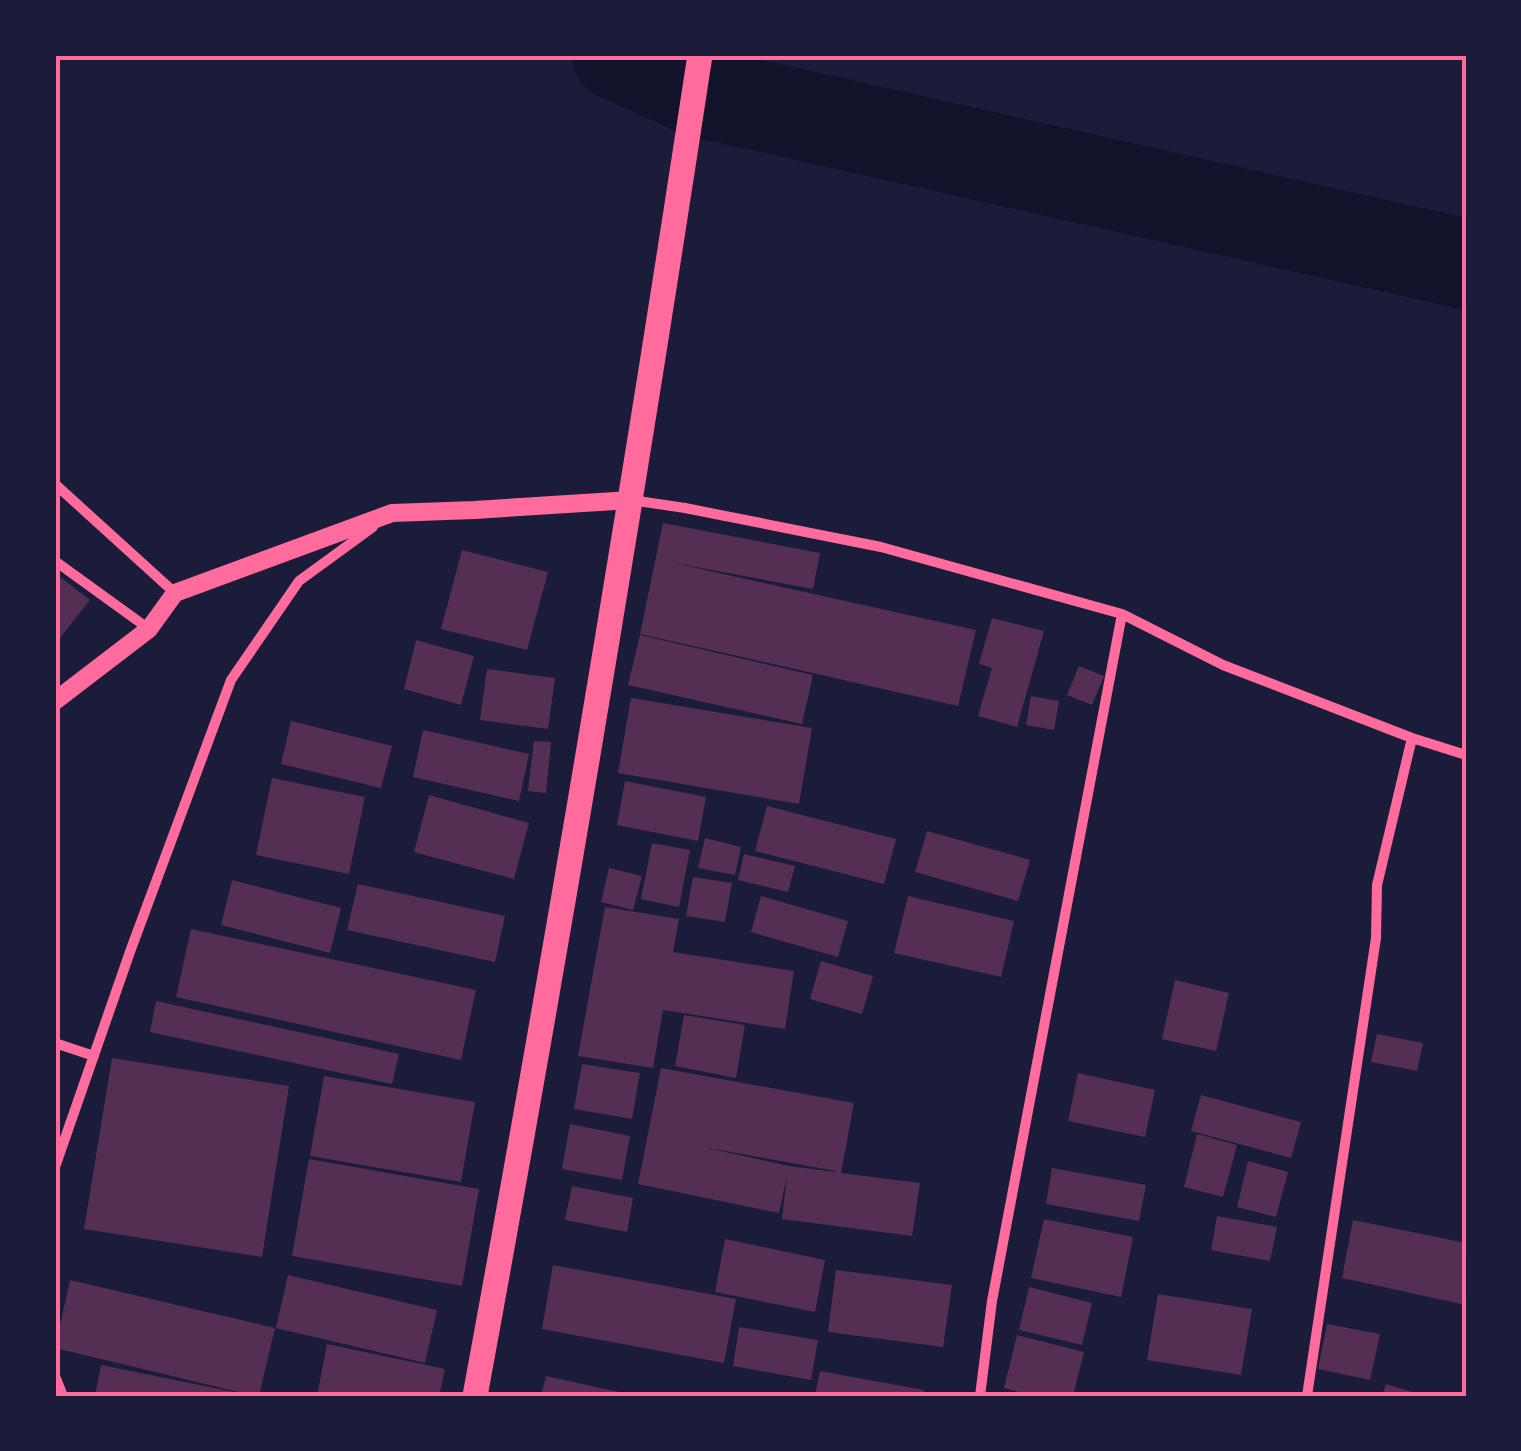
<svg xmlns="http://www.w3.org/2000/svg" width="1521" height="1451" font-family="Helvetica,sans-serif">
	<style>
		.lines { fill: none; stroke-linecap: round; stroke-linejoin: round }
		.river { stroke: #12122b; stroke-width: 90 }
		.building { fill: #542f53; fill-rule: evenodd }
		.minor { stroke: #ff6b9d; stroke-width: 10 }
		.tertiary { stroke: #ff6b9d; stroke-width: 18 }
		.primary { stroke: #ff6b9d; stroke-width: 25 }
		.neatline { fill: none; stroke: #ff6b9d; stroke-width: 4 }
	</style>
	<rect width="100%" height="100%" fill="#1b1b3a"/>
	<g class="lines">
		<!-- river -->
		<path class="river" d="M617,55L699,92L1466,264"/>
	</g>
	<!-- building -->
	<path class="building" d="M663,523L820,553L813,589L669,562L976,630L958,706L640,634Z
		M462,550L548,572L527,650L441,629Z
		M55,573L90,600L55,644Z
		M992,618L1044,631L1017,727L978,716L992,668L979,664Z
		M640,635L813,675L802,724L628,685Z
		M416,640L474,656L461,705L404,689Z
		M1079,666L1104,676L1092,705L1067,695Z
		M487,669L555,678L548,729L480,720Z
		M1031,696L1059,701L1054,730L1026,725Z
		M631,698L812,728L799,804L618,773Z
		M291,721L392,746L381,788L281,764Z
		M423,730L529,754L519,801L413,777Z
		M534,741L551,742L546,793L528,791Z
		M272,778L365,797L349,874L256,855Z
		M625,781L706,797L698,841L617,825Z
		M429,795L529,823L514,879L414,852Z
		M767,806L896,839L884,884L755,851Z
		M927,831L1030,860L1018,901L915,872Z
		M705,838L741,847L735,875L698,868Z
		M652,843L690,850L679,907L641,899Z
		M744,854L795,866L788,892L738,880Z
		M609,868L642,876L633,910L601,902Z
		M693,877L732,883L725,922L686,916Z
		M232,880L341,908L330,953L221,925Z
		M358,884L505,916L495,962L347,930Z
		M761,896L848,921L838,957L751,932Z
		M908,896L1014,921L1001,977L894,953Z
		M605,907L679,919L673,952L794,971L785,1029L663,1010L653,1068L578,1056Z
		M191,929L476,990L461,1060L176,997Z
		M821,961L873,976L862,1014L810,999Z
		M1175,980L1229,993L1216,1051L1162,1039Z
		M156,1001L399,1054L392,1084L150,1032Z
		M684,1015L745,1025L736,1078L675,1066Z
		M1377,1034L1423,1043L1417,1071L1371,1062Z
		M112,1058L289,1086L262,1257L84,1229Z
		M582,1064L640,1073L632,1119L574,1109Z
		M661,1068L854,1103L841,1173L920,1183L912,1236L782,1219L787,1176L779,1213L638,1184ZM703,1147L836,1171V1172L789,1166Z
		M1078,1073L1155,1090L1145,1137L1068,1121Z
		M324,1076L475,1102L461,1182L310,1156Z
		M1201,1095L1301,1122L1291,1158L1191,1131Z
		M570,1124L630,1136L622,1180L562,1169Z
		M1197,1134L1237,1145L1223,1197L1184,1187Z
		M309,1159L479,1189L462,1286L292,1256Z
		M1248,1161L1288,1172L1276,1217L1237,1207Z
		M1052,1168L1146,1185L1139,1221L1046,1204Z
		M572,1186L633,1198L627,1232L565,1220Z
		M1217,1216L1277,1227L1270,1261L1211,1250Z
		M1044,1219L1133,1237L1121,1297L1031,1278Z
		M1353,1220L1466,1243V1305L1342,1278Z
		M725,1239L825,1260L815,1312L715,1292Z
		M553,1265L736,1299L724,1363L542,1329Z
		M836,1270L952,1285L943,1347L828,1332Z
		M288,1275L437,1310L425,1363L276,1328Z
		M70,1280L275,1328L259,1396H246L247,1394L55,1348Z
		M1029,1287L1092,1303L1082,1345L1019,1330Z
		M1158,1294L1252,1309L1241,1375L1147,1360Z
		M1327,1324L1380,1334L1370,1380L1318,1369Z
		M739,1327L818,1340L811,1380L733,1366Z
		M1017,1335L1084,1352L1073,1396H1034L1004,1388Z
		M327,1344L445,1369L439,1396H317Z
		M101,1365L244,1394V1396H95Z
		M820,1371L924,1390L923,1396H815Z
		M546,1376L628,1394V1396H541Z
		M1386,1384L1423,1395V1396H1382Z"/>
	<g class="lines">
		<!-- minor -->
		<path class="minor" d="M55,484L175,593
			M631,500L685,508L881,547L1122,614L1223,665L1412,738L1466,755
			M55,561L149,629
			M55,1043L94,1056
			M55,1167L131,949L231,680L299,581L373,527
			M55,1376L63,1396
			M980,1396L992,1301L1122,614
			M1307,1396L1376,938L1377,885L1412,738"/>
		<!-- tertiary -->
		<path class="tertiary" d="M55,701L149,629L175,593L392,513L474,510L631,500"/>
		<!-- primary -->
		<path class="primary" d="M475,1396C557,950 632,503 700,55"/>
	</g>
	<!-- border -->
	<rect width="1521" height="1451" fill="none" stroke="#1b1b3a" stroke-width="115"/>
	<rect x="58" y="58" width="1406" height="1336" class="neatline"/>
</svg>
